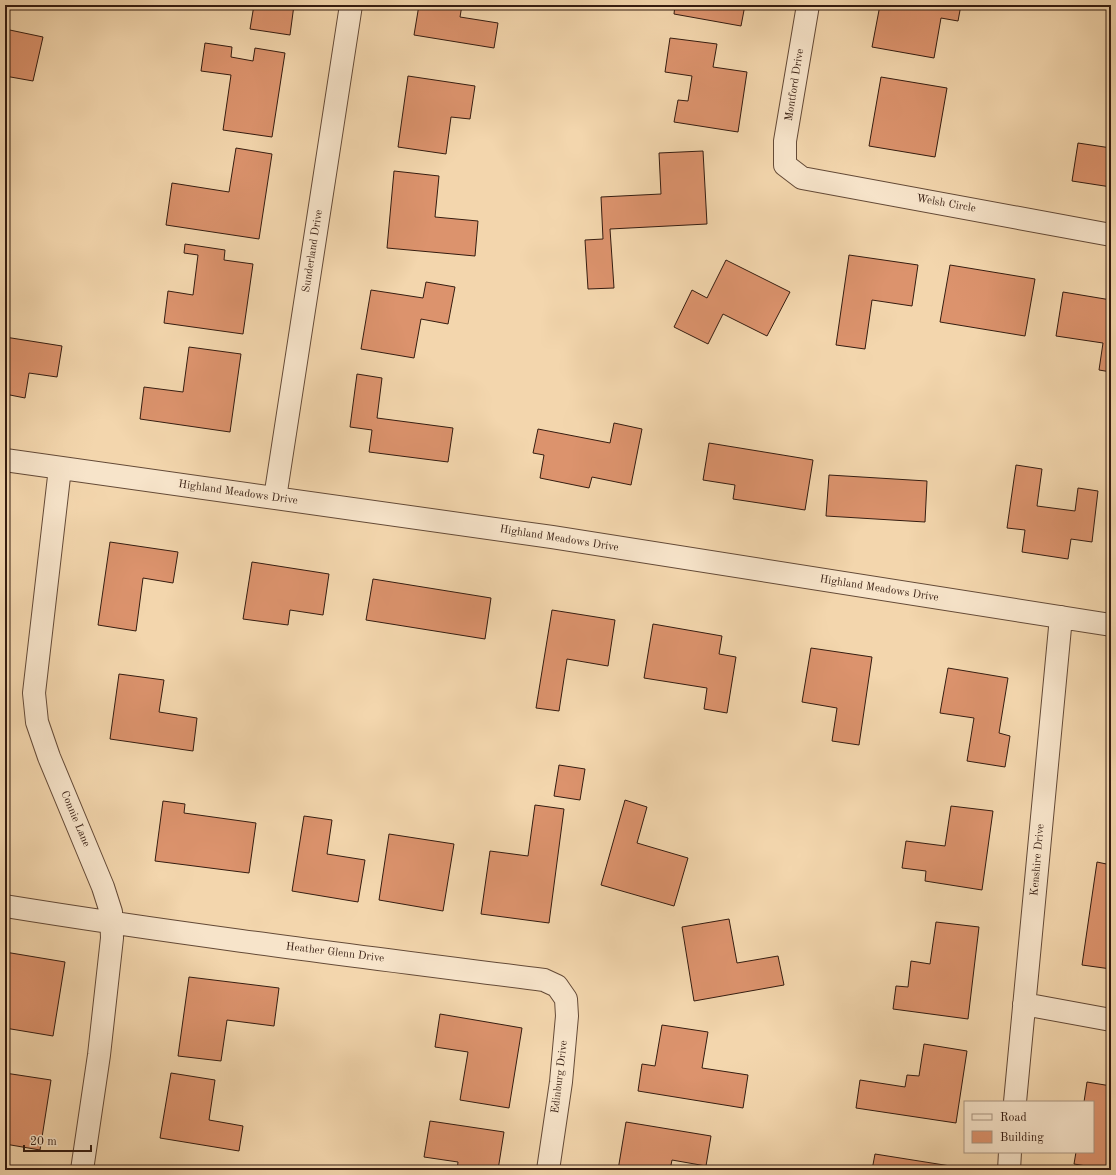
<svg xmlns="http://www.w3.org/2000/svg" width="1116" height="1175" font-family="'Old Standard TT',serif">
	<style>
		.building { fill: #dc936d; stroke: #351c10 }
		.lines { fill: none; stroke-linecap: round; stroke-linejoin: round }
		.street-casing { stroke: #644a37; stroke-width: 24 }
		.street { stroke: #f7e4ca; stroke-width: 22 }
		.labels { text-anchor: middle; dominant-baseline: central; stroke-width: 4; stroke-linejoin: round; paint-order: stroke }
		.street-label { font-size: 11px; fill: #351c10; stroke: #f7e4ca }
	</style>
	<rect width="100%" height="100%" fill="#f3d6ad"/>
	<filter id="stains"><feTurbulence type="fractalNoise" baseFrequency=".005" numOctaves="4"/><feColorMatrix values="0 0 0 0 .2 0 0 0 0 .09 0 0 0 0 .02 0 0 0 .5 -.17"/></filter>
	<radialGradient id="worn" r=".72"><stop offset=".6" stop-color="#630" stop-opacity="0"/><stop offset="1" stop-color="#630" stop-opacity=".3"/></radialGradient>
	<!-- building -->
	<path class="building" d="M254,5H294L290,35L250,29Z
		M419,5H462L460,17L498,23L494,48L414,35Z
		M675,5H745L741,26L674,14Z
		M880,5H961L958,21L941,18L934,58L872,47Z
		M5,29L43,37L33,81L5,76Z
		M670,38L717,44L713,67L747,72L738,132L674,122L678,100L688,101L692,76L665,72Z
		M205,43L232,47L231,57L253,61L255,48L285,53L272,137L223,130L231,75L201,71Z
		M408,76L475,86L470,119L451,117L446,154L398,147Z
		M881,77L947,88L935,157L869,146Z
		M1078,143L1111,148V187L1072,181Z
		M236,148L272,154L259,239L166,225L172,183L229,192Z
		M703,151L707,224L610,229L614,288L588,289L585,240L603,239L601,197L661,194L659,153Z
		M394,171L439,176L435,217L478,221L475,256L387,248Z
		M185,244L225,250L224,260L253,264L243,334L164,323L168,291L193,295L198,255L184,253Z
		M849,255L918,265L912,306L872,300L865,349L836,345Z
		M726,260L790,292L767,336L723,314L708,344L674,327L692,290L707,298Z
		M950,265L1035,279L1025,336L940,322Z
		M426,282L455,287L448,324L421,319L414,358L361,349L371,290L423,298Z
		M1063,292L1111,300V372L1099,370L1103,343L1056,336Z
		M5,337L62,346L57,377L29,373L25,398L5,394Z
		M189,347L241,354L230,432L140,419L144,387L183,392Z
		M357,374L382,378L377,418L453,428L448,462L369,452L372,430L350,427Z
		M614,423L642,429L631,485L592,477L589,488L540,478L544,455L533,453L538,429L610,443Z
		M709,443L813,460L805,510L733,499L735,485L703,480Z
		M1016,465L1042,469L1037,506L1075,511L1078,488L1098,491L1092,542L1071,539L1068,559L1022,552L1025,530L1007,528Z
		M829,475L927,481L925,522L826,516Z
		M110,542L178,552L173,583L143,578L136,631L98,625Z
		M252,562L329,574L323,615L290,610L288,625L243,619Z
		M373,579L491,598L485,639L366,620Z
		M552,610L615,620L608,666L567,659L559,711L536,708Z
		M653,624L722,636L719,654L736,657L727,713L704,709L707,688L644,678Z
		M811,648L872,657L859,745L832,741L837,708L802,702Z
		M948,668L1008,678L999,733L1010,736L1005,767L967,761L974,718L940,713Z
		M119,674L164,680L159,712L197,718L193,751L110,739Z
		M559,765L585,769L580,800L554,796Z
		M625,800L647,807L637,843L688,858L674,906L601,885Z
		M163,801L185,804L184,813L256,823L249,873L155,861Z
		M535,805L564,809L549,923L481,914L490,851L528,856Z
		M951,806L993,811L982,890L925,881L926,871L902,868L906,841L945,846Z
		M304,816L332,820L327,854L365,860L358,902L292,891Z
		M389,834L454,844L443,911L379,900Z
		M1097,862L1111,865V969L1082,965Z
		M729,919L737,963L778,956L784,985L694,1001L682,927Z
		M936,922L979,927L968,1019L893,1009L896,986L908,987L911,961L930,964Z
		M5,952L65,962L53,1036L5,1028V994L6,985L5,984Z
		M189,977L279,988L274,1026L227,1020L221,1061L178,1056Z
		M440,1014L522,1028L509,1108L460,1100L468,1052L435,1047Z
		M662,1025L708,1032L702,1068L748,1075L743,1108L638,1091L642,1064L655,1066Z
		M924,1044L967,1051L956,1123L856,1108L860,1080L905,1087L907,1075L919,1076Z
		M5,1073L51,1080L40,1150L5,1144Z
		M171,1073L215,1080L209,1120L243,1126L239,1151L160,1138Z
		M1087,1082L1111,1086V1170L1074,1164L1076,1152H1093V1102H1084Z
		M430,1121L504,1132L498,1170H457L458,1162L424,1157Z
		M626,1122L711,1136L706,1166L672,1160L670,1170H618Z
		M875,1154L963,1168L962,1170H872Z"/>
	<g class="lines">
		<!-- street casing -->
		<g class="street-casing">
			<path id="street" d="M808,5L785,141V165L802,178L1111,235
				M5,460L552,537L1111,625
				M60,468L34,693L37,722L49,757L103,887L111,912L112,938L99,1055L82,1170
				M275,498L351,5
				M5,906C184,935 364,957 544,980L557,986L566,999L567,1016L561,1082L548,1170
				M1024,1004L1111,1020
				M1015,1102L1061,617
				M1009,1170L1010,1152"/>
		</g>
		<!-- street -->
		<use href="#street" class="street"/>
	</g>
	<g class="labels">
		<!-- street labels -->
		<g class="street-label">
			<text transform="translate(795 85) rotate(-81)">Montford Drive</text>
			<text transform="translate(946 204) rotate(10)">Welsh Circle</text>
			<text transform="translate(313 251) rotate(-81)">Sunderland Drive</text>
			<text transform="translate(238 493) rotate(8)">Highland Meadows Drive</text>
			<text transform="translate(559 539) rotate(9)">Highland Meadows Drive</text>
			<text transform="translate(879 589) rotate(9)">Highland Meadows Drive</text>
			<text transform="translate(75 819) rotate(67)">Connie Lane</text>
			<text transform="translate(1038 860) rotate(-85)">Kenshire Drive</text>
			<text transform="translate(335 953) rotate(7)">Heather Glenn Drive</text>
			<text transform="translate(560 1077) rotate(-83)">Edinburg Drive</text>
		</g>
	</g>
	<!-- margin -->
	<rect width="1116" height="1175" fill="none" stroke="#f3d6ad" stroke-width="20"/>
	<rect x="6" y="6" width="1104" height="1163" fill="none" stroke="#351c10" stroke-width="2"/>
	<rect x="10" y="10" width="1096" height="1155" fill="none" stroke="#351c10"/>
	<!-- legend -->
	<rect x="964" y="1101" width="130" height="52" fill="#f7e4ca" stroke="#a99480"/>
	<rect x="972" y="1114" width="20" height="6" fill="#f7e4ca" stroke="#a99480"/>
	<text x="1000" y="1121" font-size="12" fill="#351c10">Road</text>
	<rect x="972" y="1131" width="20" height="12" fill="#dc936d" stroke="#a99480"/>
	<text x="1000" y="1141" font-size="12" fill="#351c10">Building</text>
	<!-- scale -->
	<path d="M24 1145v6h67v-6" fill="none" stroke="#351c10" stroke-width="2"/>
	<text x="30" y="1145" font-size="12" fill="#351c10" stroke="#f7e4ca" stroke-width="3" paint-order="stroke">20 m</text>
	<rect width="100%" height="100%" filter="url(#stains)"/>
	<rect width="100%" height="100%" fill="url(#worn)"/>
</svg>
